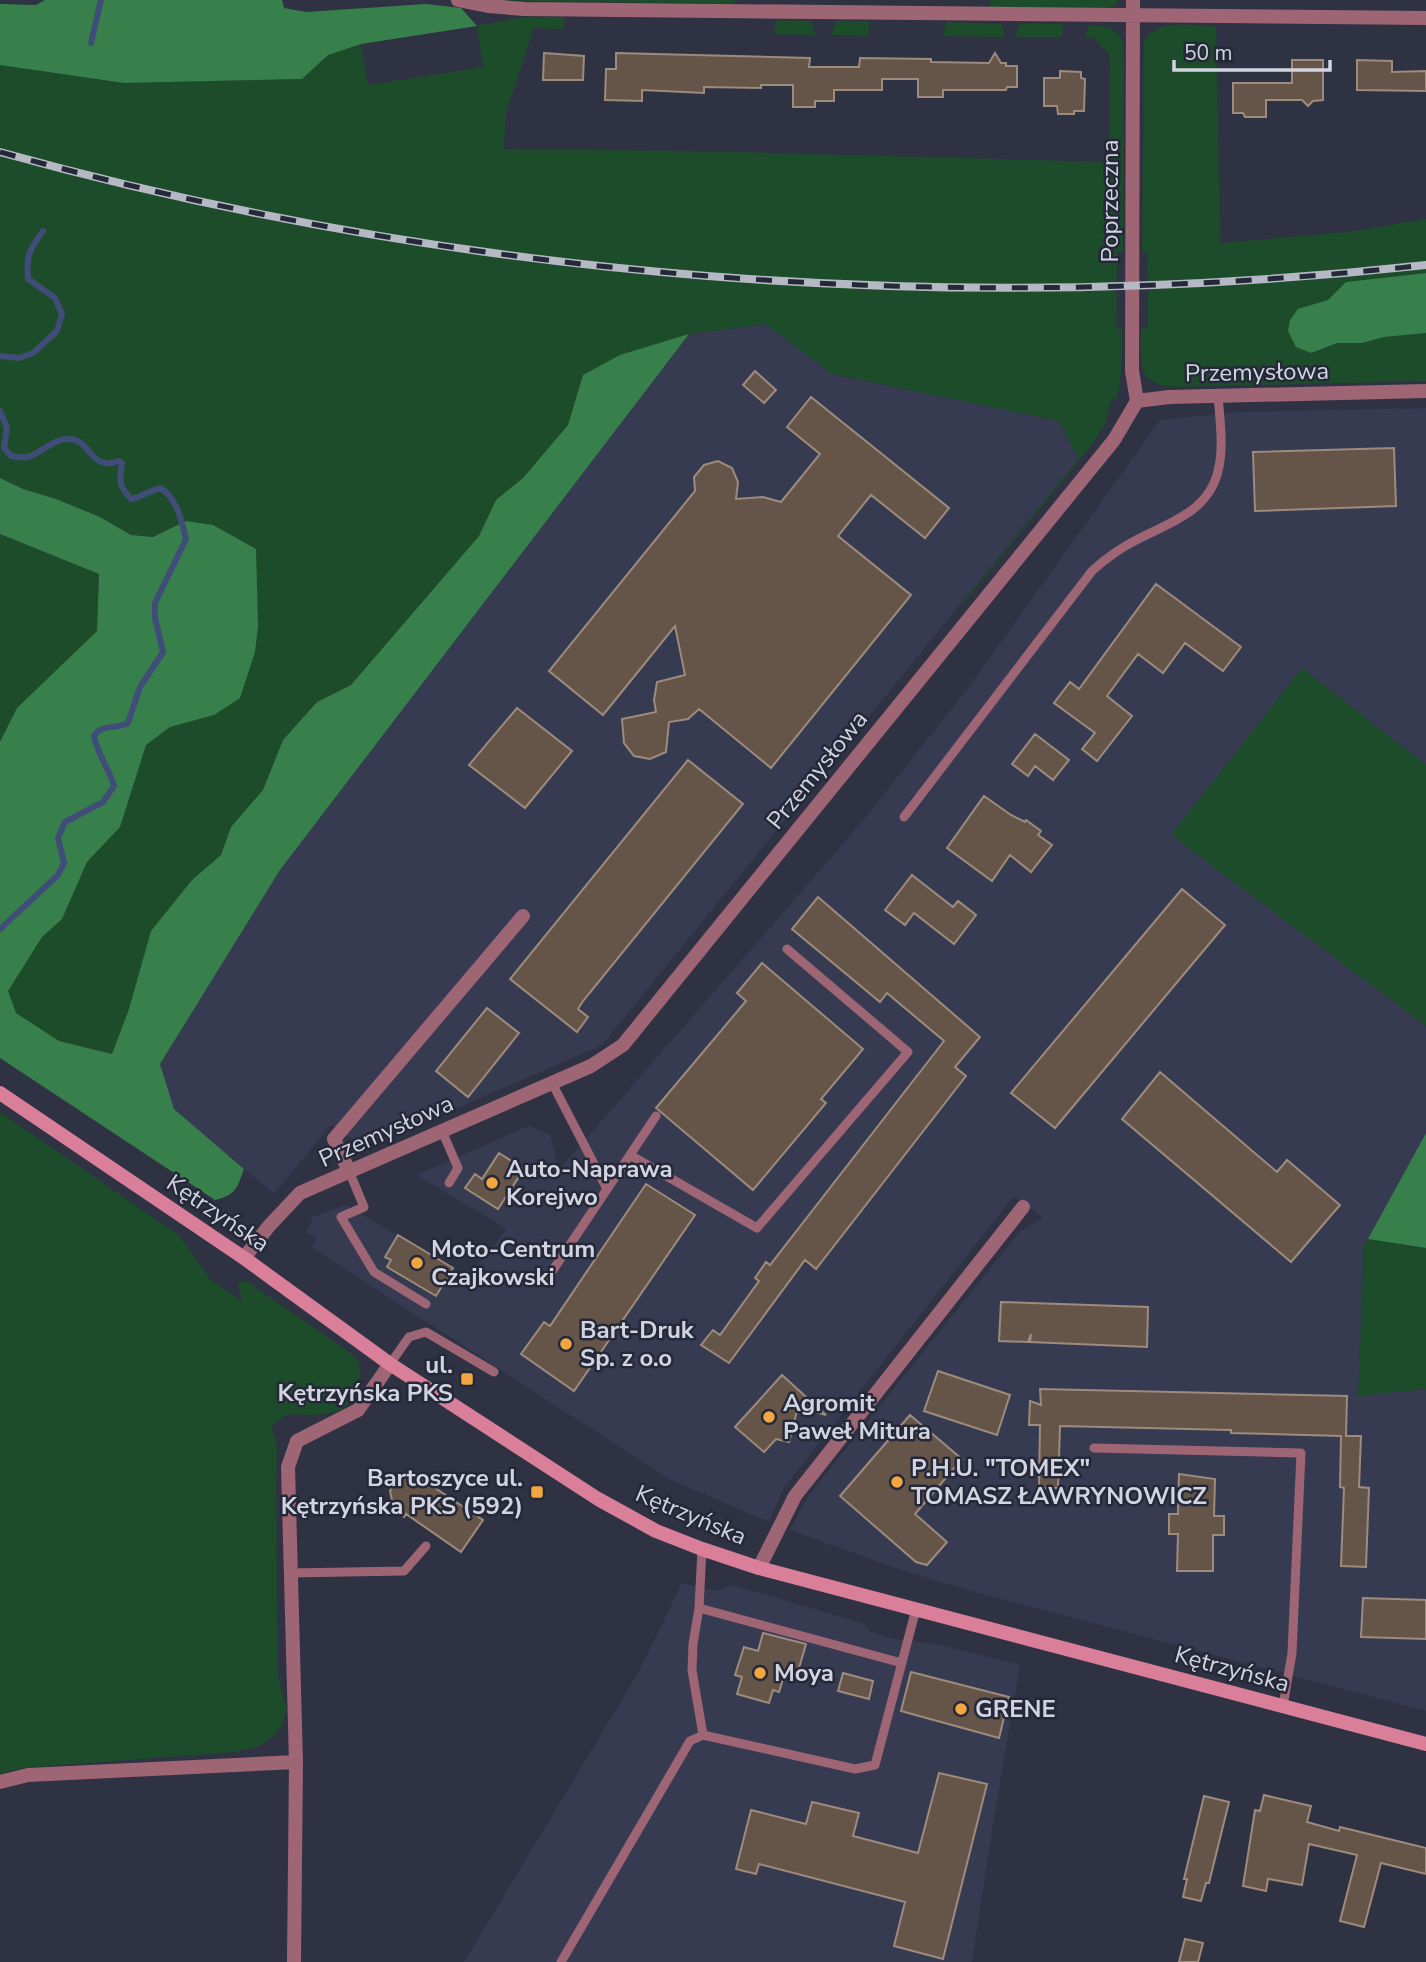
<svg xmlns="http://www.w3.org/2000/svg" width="1426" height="1962" font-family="'Nunito Sans',sans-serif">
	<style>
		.built { fill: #363b51 }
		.green { fill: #1d4c2a }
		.forest { fill: #37804c }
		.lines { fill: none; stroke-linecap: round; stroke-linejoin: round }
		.stream { stroke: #404d79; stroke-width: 6 }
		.building { fill: #655548; stroke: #9d8b7d; stroke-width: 2 }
		.lane { stroke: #9e6575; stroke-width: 9 }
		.street { stroke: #9e6575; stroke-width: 14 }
		.secondary { stroke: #d97f99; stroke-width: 14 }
		.rail-casing { stroke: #b6b9c4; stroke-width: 8 }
		.rail { stroke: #252838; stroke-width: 5; stroke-dasharray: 16; stroke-linecap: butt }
		.poi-dot { fill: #f1a63f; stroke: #252838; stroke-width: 2.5 }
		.labels { text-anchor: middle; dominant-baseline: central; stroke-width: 5; stroke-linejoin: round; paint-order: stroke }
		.street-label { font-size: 24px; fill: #d2d5df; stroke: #252838 }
		.poi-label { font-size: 24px; font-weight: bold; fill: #d2d5df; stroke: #252838; text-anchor: start }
	</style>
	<rect width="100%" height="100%" fill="#2e3242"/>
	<!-- built -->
	<path class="built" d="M766,324L832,374L1059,421L1079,458L602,1045L366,1148L331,1125L274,1194L174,1109L160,1064L280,870L689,334Z
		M1426,408V765L1302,668L1172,835L1426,1026V1133L1364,1248L1358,1395L1426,1389V1711L968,1590L904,1571L790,1530L808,1496L1020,1231L1043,1218L1014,1196L783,1489L769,1522L669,1479L311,1247L317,1238L306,1232L313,1217L346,1205L468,1277L507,1229L416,1175L529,1126L550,1135L559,1170L861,823L968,688L1160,420L1241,412Z
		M682,1583L717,1591L732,1585L865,1624L869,1631L894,1639L936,1644L1020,1665L993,1824L972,1962H464L637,1675Z"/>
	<!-- green -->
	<path class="green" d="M478,0H736L732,4Z
		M990,0H1120L1113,6L1103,9L990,7Z
		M522,17H564V29L534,28L506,113L504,149L694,151L1109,162L1110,56L1093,37H1085L1089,25C1106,26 1120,27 1124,46L1123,251L1117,252V283H1113V292L1117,293L1116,327L1122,328C1123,352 1122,375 1117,399L1112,398L1105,424L1091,446L963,604H961L1079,458L1059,421L832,374L766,324L689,334L583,375L568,425L523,478L496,500L479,536L351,685L317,702L283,740L263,790L231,827L221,855L192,880L129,1009L113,1054L59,1041L16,1013L7,991L42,937L62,919L87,862L120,827L146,745L170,727L214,715L186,521L153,537L131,535L100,517L56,499L23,489L0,478V65L124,83L302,79L328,55L361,44L368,85L483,67L477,26Z
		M777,20L811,21L815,35L773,34Z
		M836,21H869V36L831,35Z
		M947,22L1002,24L1005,37L942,36Z
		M1019,24H1063L1062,37H1016Z
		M1216,26L1220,243L1348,232L1426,219V273L1346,282L1328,300L1298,309L1311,353L1337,343H1362L1384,337L1426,333V381L1171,387C1134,383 1141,357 1141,328H1148V291H1151V282H1148L1147,252L1142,251L1144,43C1154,17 1192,26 1216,26Z
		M0,534L99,574L97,631L17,708L0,742Z
		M1302,668L1426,765V1026L1171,835Z
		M0,1112L180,1236L210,1279L242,1301L238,1285L240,1282H248L349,1352C368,1369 359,1378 352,1397C349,1403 346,1408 338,1411C321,1416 304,1415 287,1414L271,1426L277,1443L276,1484L278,1677L287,1709L283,1722L275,1735L259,1746L235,1752L21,1768L0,1774Z
		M1368,1239L1426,1248V1389L1358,1396L1364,1247Z"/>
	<!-- forest -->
	<path class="forest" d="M45,0H282L284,8L306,12L426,4L461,8L477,26L361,44L328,55L302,79L124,83L0,65V4L36,5Z
		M1426,273V333L1384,337L1362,343H1337L1311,353L1296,347L1288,331L1290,320L1298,309L1328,300L1346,282Z
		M689,334L280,870L160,1064L174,1109L244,1169C237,1188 236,1195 215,1200L0,1058V742L17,708L97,631L99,574L0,534V478L23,489L56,499L100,517L131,535L153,537L186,521L213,525L256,549L258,626L255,652L240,698L214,715L170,727L146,745L120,827L87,862L62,919L42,937L8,991L16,1013L59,1041L112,1054L129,1009L151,931L192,880L221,855L231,827L263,790L283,740L317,702L351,685L479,536L496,500L523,478L568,425L583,375L620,355Z
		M1426,1133V1248L1368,1239Z"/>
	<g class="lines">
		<!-- stream -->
		<path class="stream" d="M91,43L101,0
			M0,356L19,358L33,353L57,331L62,314L55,298L28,279C26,256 29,250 43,231
			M0,411L7,428L4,448L11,456C16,457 23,458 28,457C42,453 52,439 68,439C92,438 88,472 119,461L122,463C120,482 117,483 131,499C142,497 150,490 161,488C178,500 181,520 186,539L155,603V618L163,652L140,687L128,723C115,730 102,723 94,736C97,754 109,768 114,786L103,802L65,822L58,838L64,863L58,875L0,929"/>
	</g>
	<!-- building -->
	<path class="building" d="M544,53L584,56L583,80H543Z
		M616,53L810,58L809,67H859L860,58L931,59V62L989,63L995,53L1001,63H1006V66H1017V87H1007L1006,90H943V97H918V79H882V90H834V101H815V107H793V85H761V88L704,87V93L642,90V101L605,100L606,69H616Z
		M1292,60H1323V100L1313,101L1308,106L1302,100H1266V117H1245L1243,113H1233V83H1292Z
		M1357,60L1392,61V72L1426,71V91L1357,90Z
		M1060,71L1081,72V78L1085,79L1084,111H1074V114H1058L1057,106H1044V78H1060Z
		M755,371L776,390L764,403L743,385Z
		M811,397L949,508L925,538L871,495L838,536L911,595L771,768L699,709L688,719L669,722L666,752L650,759L634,756L624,743L622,719L656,712L654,700L657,682L685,675L675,626L603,715L549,671L695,491L694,477L704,465L718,461L732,468L738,482L736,499L763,497L781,502L820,454L787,427Z
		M1394,448L1396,506L1255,511L1253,452Z
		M1156,584L1241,647L1223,671L1185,643L1163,673L1138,654L1107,696L1132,716L1097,761L1082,749L1095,733L1054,703L1070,682L1079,689Z
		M517,708L572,751L525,808L469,765Z
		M1035,734L1069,760L1053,780L1035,766L1028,776L1012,764Z
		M688,760L743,804L583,1001L578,1009L588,1017L577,1032L510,979Z
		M984,796L1011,815L1025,822L1026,820L1041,831L1038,835L1052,845L1031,872L1010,855L992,881L947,848Z
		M912,875L953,907L958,901L976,915L954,944L914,913L905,925L885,910Z
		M1182,889L1225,925L1055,1128L1011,1093Z
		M818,897L980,1037L955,1067L966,1076L816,1269L805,1260L729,1363L701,1345L713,1330L720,1335L759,1281L755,1278L766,1262L770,1265L944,1041L887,993L880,1002L792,929Z
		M762,963L863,1049L821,1099L826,1103L753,1190L656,1108L746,1001L737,993Z
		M487,1008L519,1033L468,1097L436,1071Z
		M1160,1072L1277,1172L1287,1160L1340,1205L1291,1262L1122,1119Z
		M499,1153L524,1169L498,1209L465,1188L475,1174L482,1179Z
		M646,1184L695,1215L574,1391L521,1354L544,1322L550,1326Z
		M398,1235L453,1268L436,1296L387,1267L391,1260L385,1257Z
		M1001,1302L1148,1307L1147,1347L1030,1342L1031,1334L1028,1342L999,1341Z
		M938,1371L1010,1395L997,1435L924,1411Z
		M782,1375L826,1415L798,1407L789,1442L776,1439L764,1452L735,1427Z
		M1040,1389L1347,1396L1346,1436H1361L1359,1487L1369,1488L1366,1567L1341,1566L1344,1488L1340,1487L1341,1436L1231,1433V1430L1060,1426L1058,1488H1039L1040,1425H1029L1030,1401L1041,1405Z
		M910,1415L962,1459L915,1514L947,1542L927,1565L916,1562L840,1496Z
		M1179,1474L1215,1479L1214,1516H1224V1535H1213V1571H1177L1178,1534H1169V1514H1178Z
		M403,1477H414L426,1482L483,1520L461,1552L406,1514L404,1517L393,1506L390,1491L394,1483Z
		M1363,1598L1426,1600V1639L1361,1637Z
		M763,1633L806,1644L797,1675L785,1672L779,1692L773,1690L769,1703L737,1694L742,1677L735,1675L744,1647L758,1651Z
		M911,1672L1009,1697L999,1738L901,1711Z
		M843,1673L873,1681L869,1699L838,1691Z
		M939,1773L987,1784L943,1959L894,1946L905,1902L759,1864L756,1874L736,1869L751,1810L806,1824L812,1802L859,1813L853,1836L918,1853Z
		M1264,1795L1311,1806L1307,1822L1339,1831L1340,1827L1426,1848V1874L1381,1863L1364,1927L1340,1921L1357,1855L1309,1844L1302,1885L1268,1879L1266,1891L1243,1886L1255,1810L1260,1811Z
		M1204,1796L1229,1802L1209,1883H1206L1201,1901L1183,1897L1187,1879H1184Z
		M1185,1939L1203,1943L1198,1962H1179Z"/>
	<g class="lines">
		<!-- lane -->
		<path class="lane" d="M904,817L1092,571C1106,558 1122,547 1140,538C1172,522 1209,510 1218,471C1224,448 1220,421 1218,396
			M552,1083L607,1189
			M442,1131L458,1168L449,1183
			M630,1155L757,1228L908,1052L787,949
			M349,1171L364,1207L341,1217L374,1272L426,1304
			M545,1282L656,1116
			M390,1364L409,1337L426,1332L494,1372
			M1094,1448L1301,1453L1292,1653L1283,1706
			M702,1549L699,1608L902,1663
			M290,1573L404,1571L426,1546
			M699,1608L693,1644L692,1670L703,1735
			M561,1962L690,1741L703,1735L855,1769L875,1765L916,1609"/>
		<!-- street -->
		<path class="street" d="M458,0L488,6L524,9L1426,18
			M1133,0L1132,371L1137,401
			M1137,401L1169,397L1426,391
			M349,1171L334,1139L523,916
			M244,1258L269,1226L300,1193L591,1066L623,1045L1114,440L1137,401
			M759,1568L795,1496L1023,1207
			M0,1782L28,1775L296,1762
			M294,1962L296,1762L288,1467L297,1441L358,1410L390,1364"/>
		<!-- secondary -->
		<path class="secondary" d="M0,1093L244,1258L390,1364L598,1499L656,1531L702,1549L759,1568L1426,1744"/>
		<!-- rail casing -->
		<g class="rail-casing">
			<path id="rail" d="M0,152C463,280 949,317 1426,265"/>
		</g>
		<!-- rail -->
		<use href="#rail" class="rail"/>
	</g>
	<!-- markers -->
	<g class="poi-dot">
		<circle cx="492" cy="1183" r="7"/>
		<circle cx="417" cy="1263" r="7"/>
		<circle cx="566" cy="1344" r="7"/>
		<rect x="460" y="1372" width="14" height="14" rx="3.5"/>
		<circle cx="769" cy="1417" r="7"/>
		<circle cx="897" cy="1482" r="7"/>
		<rect x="530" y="1485" width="14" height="14" rx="3.5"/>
		<circle cx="760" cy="1673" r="7"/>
		<circle cx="961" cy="1709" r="7"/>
	</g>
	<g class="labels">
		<!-- street labels -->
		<g class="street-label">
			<text transform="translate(1110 201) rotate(-90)">Poprzeczna</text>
			<text transform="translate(1257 372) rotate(-1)">Przemysłowa</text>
			<text transform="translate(817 770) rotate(-51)">Przemysłowa</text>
			<text transform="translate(386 1131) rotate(-24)">Przemysłowa</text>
			<text transform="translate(218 1213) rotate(34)">Kętrzyńska</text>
			<text transform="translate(691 1515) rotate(23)">Kętrzyńska</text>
			<text transform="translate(1232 1669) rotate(15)">Kętrzyńska</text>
		</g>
		<!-- poi labels -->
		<g class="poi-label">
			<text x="506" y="1169">Auto-Naprawa<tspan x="506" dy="28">Korejwo</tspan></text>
			<text x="431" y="1249">Moto-Centrum<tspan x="431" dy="28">Czajkowski</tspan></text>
			<text x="580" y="1330">Bart-Druk<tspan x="580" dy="28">Sp. z o.o</tspan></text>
			<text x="453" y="1365" text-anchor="end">ul.<tspan x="453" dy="28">Kętrzyńska PKS</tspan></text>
			<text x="783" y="1403">Agromit<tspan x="783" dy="28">Paweł Mitura</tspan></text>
			<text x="911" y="1468">P.H.U. "TOMEX"<tspan x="911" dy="28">TOMASZ ŁAWRYNOWICZ</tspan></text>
			<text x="523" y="1478" text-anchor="end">Bartoszyce ul.<tspan x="523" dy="28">Kętrzyńska PKS (592)</tspan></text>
			<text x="774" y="1673">Moya</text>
			<text x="975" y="1709">GRENE</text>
		</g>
	</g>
	<!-- scale -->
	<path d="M1174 60v10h156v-10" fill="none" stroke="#d2d5df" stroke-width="3.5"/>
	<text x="1184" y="60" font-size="21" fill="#d2d5df" stroke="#252838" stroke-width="5" paint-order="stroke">50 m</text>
</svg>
